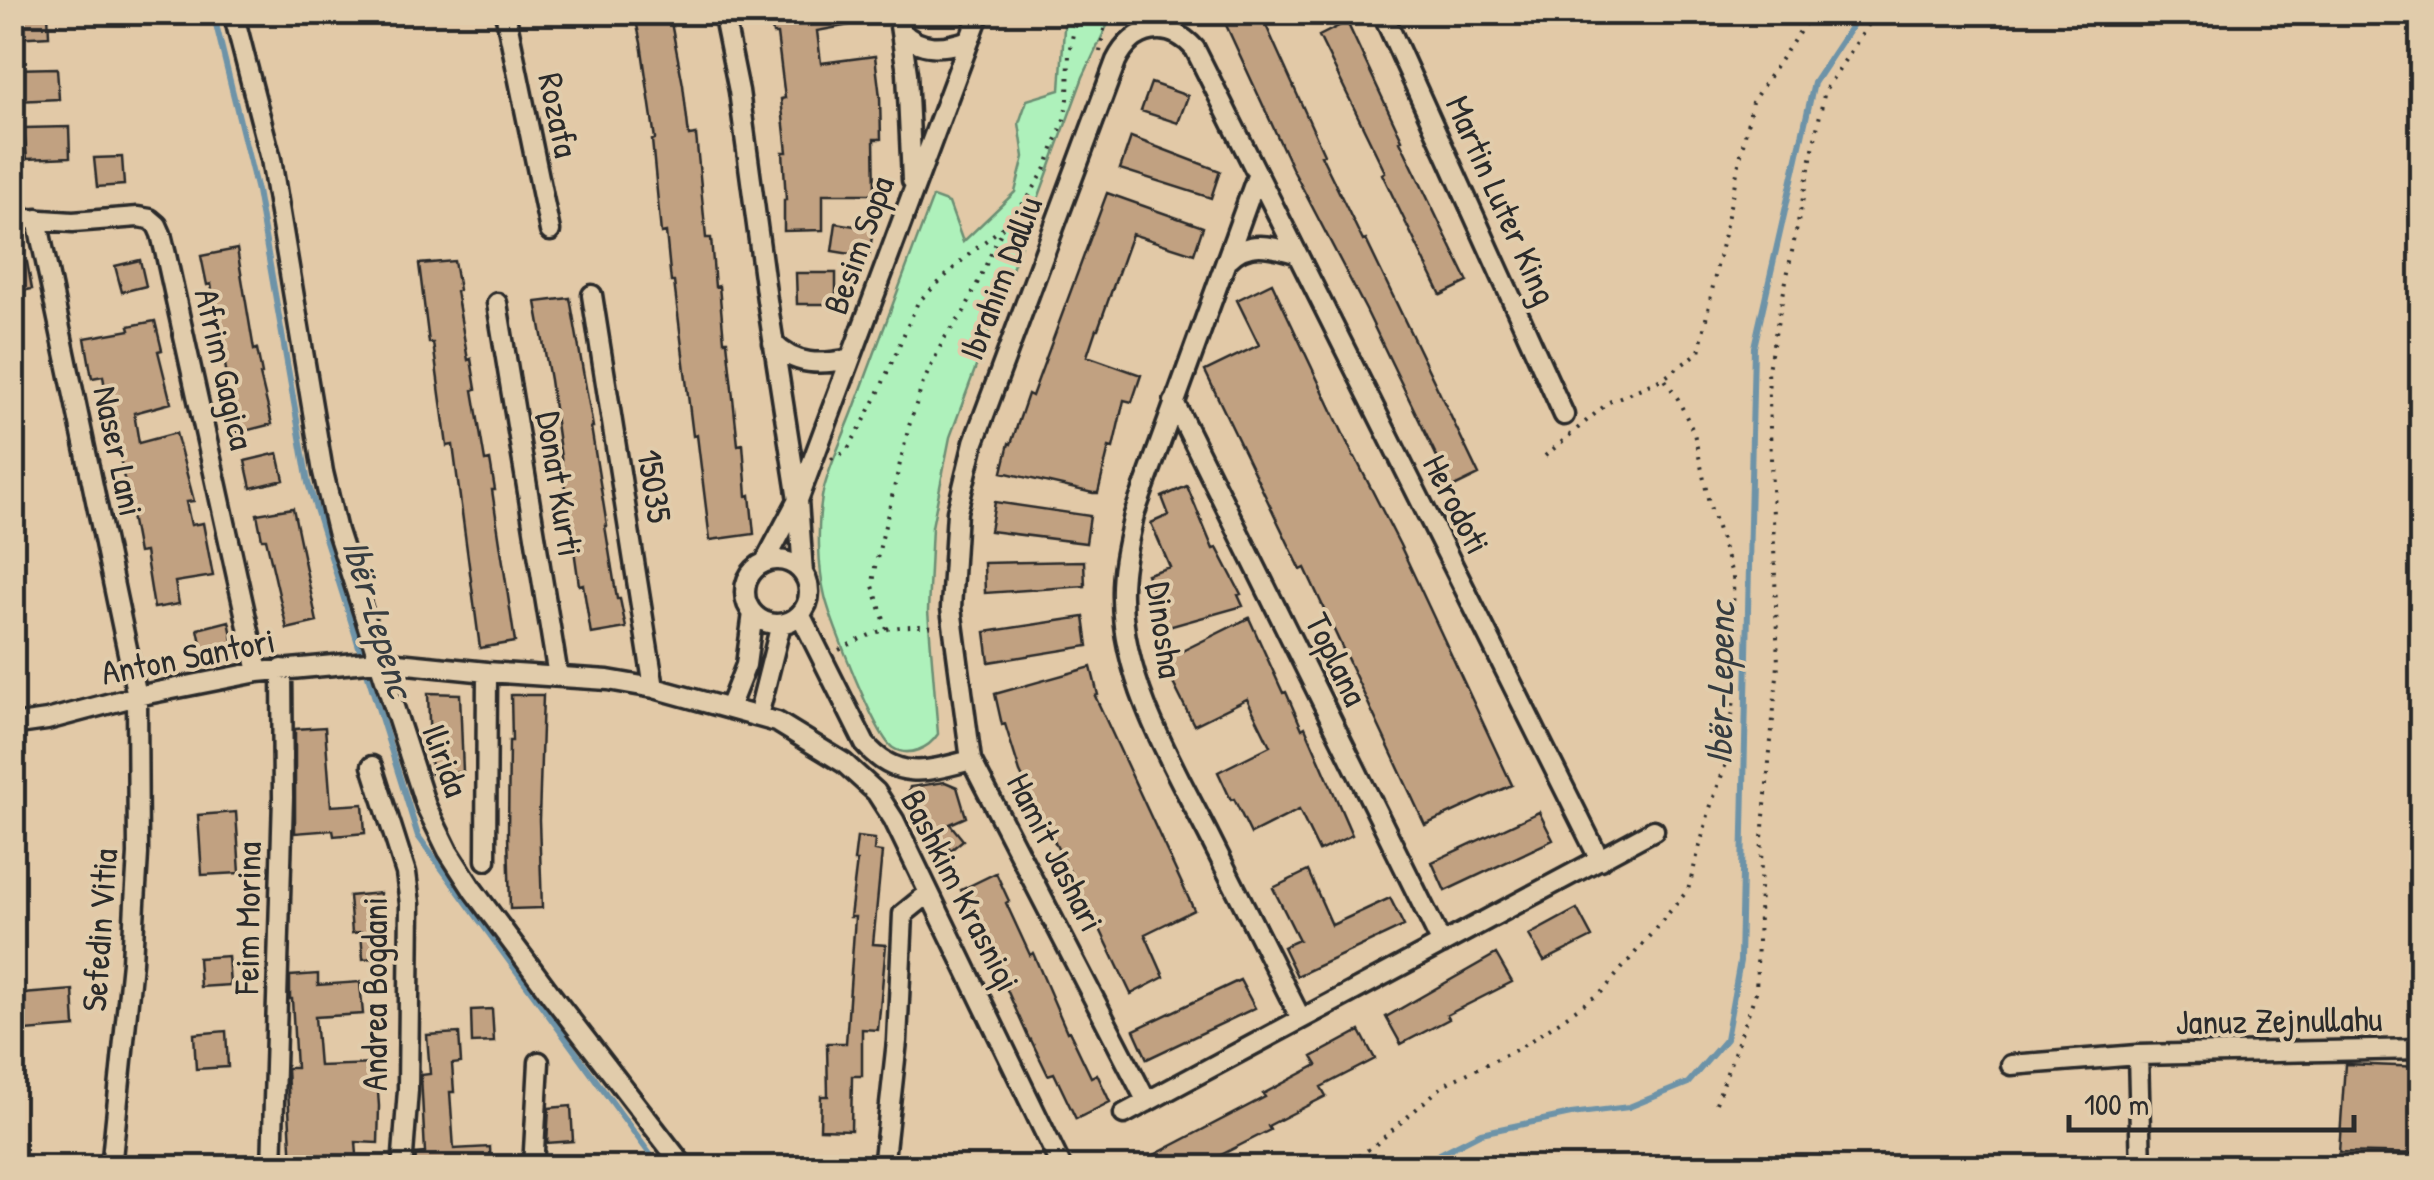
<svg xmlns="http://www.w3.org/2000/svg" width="2434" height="1180" font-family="'Patrick Hand',sans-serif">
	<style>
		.green { fill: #aef1bb; stroke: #6c8e73; stroke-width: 2.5 }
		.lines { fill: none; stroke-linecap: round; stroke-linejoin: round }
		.stream { stroke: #6d93a8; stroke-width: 6 }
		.building { fill: #c1a181; stroke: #2b2b2b; stroke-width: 2.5 }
		.street-casing { stroke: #2b2b2b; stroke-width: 25 }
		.path { stroke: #2b2b2b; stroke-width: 4; stroke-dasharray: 2.5 8; stroke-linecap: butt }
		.street { stroke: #e1ccab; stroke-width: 18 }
		.labels { text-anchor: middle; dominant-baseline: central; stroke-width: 8; stroke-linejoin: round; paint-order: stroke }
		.street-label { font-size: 35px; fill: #2b2b2b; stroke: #e1ccab }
		.water-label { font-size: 38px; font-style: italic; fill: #363c40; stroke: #e1ccab }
	</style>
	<rect width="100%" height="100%" fill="#e2c9a7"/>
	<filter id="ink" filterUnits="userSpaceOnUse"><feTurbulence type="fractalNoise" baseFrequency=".01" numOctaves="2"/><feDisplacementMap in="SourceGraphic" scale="20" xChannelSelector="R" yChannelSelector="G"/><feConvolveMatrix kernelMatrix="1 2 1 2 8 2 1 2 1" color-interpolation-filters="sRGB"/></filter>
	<g filter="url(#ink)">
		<!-- green -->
		<path class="green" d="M1065,13H1113L1083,77L950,437L932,527L928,611L938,734C929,748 909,758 893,748C876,737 830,619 825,596C818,568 817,525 822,497C826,473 844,435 853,411C880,339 906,268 933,197L949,203L963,242L1015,192L1024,157L1019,123L1027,100L1060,90Z"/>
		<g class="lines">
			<!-- stream -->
			<path class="stream" d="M213,12L257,191L308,483L418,836L660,1168
				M1425,1168L1432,1158L1481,1133L1571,1114L1629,1107L1688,1083L1726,1039L1740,961L1754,347L1814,83L1861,12"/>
		</g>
		<!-- building -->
		<path class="building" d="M12,12H48L49,36L12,38Z
			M634,12H669L683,85L689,136L696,135L706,238H711L715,287L719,286L724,341H727L738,445L743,444L747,496L750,495L754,534L710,540L697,435L693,436L674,282H671L666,232L661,233L652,140L655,139L641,43Z
			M769,12H876L877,20L817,31L821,63L875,56L880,97L881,139H874L875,194H823V230L784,231V200H786L783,152H787L781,99L785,98L777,34H773Z
			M1220,12H1260L1324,154L1321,155L1363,241L1366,240L1479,475L1452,488L1366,310L1292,168Z
			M1347,22L1402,140L1400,141L1468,282L1441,295L1382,174L1385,172L1319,36Z
			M57,68L59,99L16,101L13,69Z
			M1151,83L1188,96L1178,123L1141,111Z
			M69,127L70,157L27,159L24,128Z
			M1131,137L1220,171L1211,198L1120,169Z
			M122,157L124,185L97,187L94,158Z
			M1107,193L1203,227L1194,254L1132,234L1098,329H1096L1087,356L1141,375L1132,402L1124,400L1113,448L1109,447L1098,493H1093L1002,472L1009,443L1011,444L1028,394L1032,396Z
			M836,223L873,229L869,257L832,251Z
			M237,249L254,350L257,349L262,374L260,375L272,424L237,433L211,284L207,285L201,256Z
			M140,260L146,286L122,292L115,266Z
			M454,261L459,290L456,291L468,360L471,359L476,389L473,390L485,461L490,460L495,490H492L515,642L480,648L453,445L447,446L433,343H429L419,264Z
			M27,262L32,289L12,293V265Z
			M796,273H836V304H797Z
			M1272,283L1354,457H1355L1400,545L1512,785L1425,825L1305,568L1301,570L1205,371L1259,345L1237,300Z
			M570,298L593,427H591L607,526H605L617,599H620L626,628L591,634L583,584L579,585L550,380L536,302Z
			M155,321L162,350L158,351L171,403L134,413L139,443L176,433L194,501L186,502L191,525L203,523L213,576L175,582L179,604L154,608L145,552L138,553L116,436L113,437L103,376L92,378L85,338L130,330L129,326Z
			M278,453L284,480L251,488L245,461Z
			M1187,486L1213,549L1217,548L1241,594L1238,595L1243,606L1165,628L1147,574L1170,567L1151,523L1169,515L1162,497Z
			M995,502L1090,516L1086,543L990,531Z
			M293,508L317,622L287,629L266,539H262L257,514Z
			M1084,561L1085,586L985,593L984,563Z
			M1084,617L1088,646L989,662L985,632Z
			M1249,618L1283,693L1286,692L1302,729L1305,727L1352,835L1319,851L1299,810L1251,834L1234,799L1231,800L1218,772L1270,746L1247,699L1194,725L1162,661Z
			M229,621L234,645L203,653L198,629Z
			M1091,667L1098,695L1095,696L1194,910L1145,934L1164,977L1131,994L1089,906L1065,863L1020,772L1005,724L1002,725L995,694Z
			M428,693L460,694L463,772L431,774Z
			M511,695H543L539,820L542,908L510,909L508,834L509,741H512Z
			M325,727L331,806L363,804L365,833L334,836L333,830L295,833V729Z
			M945,782L957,787L966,817L950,824L963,840L951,850L908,796L910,787Z
			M236,812L240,873L202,875L198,815Z
			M1539,812L1553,840L1445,891L1432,862Z
			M857,837L875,839L874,851L882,852L873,944L886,945L878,1030L862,1029V1076H852L851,1130L820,1129L821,1096H828L827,1043H846L855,917H850L857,861H854Z
			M1308,871L1332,925L1390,898L1404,926L1297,976L1283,947L1299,940L1273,888Z
			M996,873L1009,901L1006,903L1030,955L1033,953L1067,1032L1069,1031L1091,1077L1097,1074L1110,1102L1076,1119L1054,1073L1048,1075L1031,1040L1030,1041L994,961L992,962L978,934L982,932L961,890Z
			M380,893L385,957L363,959L361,932L352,933L349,896Z
			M1577,909L1592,937L1544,961L1529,935Z
			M1496,954L1512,982L1447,1015L1449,1019L1401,1044L1386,1017Z
			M228,956L230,985L200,987L198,958Z
			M318,974V985L360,982L363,1014L315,1017L319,1066L376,1064L379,1106L378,1143L356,1142L358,1168H292L287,1068H296L292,999H290V976Z
			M1240,980L1255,1008L1147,1059L1134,1030Z
			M73,990L75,1027L26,1031L23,994Z
			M492,1009L494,1042L472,1043L471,1010Z
			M226,1031L228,1067L196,1069L194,1034Z
			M1360,1031L1375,1059L1321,1087L1326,1096L1268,1126L1270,1130L1213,1159L1217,1168H1129L1265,1097L1263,1094L1317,1065L1312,1057Z
			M459,1033L461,1063L452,1064L454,1092H450L454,1149L490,1147L491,1168H415L416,1154L425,1153L421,1075L430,1074L427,1035Z
			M2345,1064L2422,1067V1154L2339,1152Z
			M571,1106L573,1141L547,1143L549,1108Z"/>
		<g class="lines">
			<!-- street casing -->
			<g class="street-casing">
				<path id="street" d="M233,12L271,159L323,472L337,531L426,806L448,851L473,890L552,996L685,1168
					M505,12L550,231
					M723,12L739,91L767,300L798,500L803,573
					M898,12L907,73L912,180
					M1382,12L1564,415
					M901,31C920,51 944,49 969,40
					M1257,176L1134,515C1128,542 1121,570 1122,598C1123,681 1171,762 1208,834C1239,896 1270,957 1301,1019
					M12,218L73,222L138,217L150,219L157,225L161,234L166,255L258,672
					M37,219L137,696L138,854L135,903L132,962L111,1168
					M1228,260C1247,239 1271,246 1295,253
					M592,295L654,688
					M497,303L558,676
					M773,343C795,366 821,365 850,359
					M1174,402L1442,944
					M745 592a32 32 0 1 1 64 0a32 32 0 1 1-64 0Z
					M765,562L798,500L980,12
					M800,614L865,744C897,782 929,771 971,760
					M729,708L746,665L753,613
					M758,716L781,624
					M12,725L47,720L137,696L258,672L378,661L487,672L608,680L654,688L777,722L844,763L876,792L894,820L1062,1168
					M372,766L406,873L410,904L408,1090L402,1168
					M486,860L487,672
					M2138,1055L2141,1168
					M2011,1065L2138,1055L2422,1049
					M1147,1102L971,760L951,608L957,512L974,442L1116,61C1133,26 1169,19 1195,49L1600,860
					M1124,1114L1654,830
					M272,1168L283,797L282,669
					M533,1168L539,1062
					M883,1168L897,1041L903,914L929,893"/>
			</g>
			<!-- path -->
			<path class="path" d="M1100,52L1107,12
				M1545,456L1609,402L1664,378L1699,352L1752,102L1813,12
				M831,459L846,452L863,423L878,394L918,302L968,255L1004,226L1028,198L1046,168L1064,119L1068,99L1069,52L1078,12
				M887,629L873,586L875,567L909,426L923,383L944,339L964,312L1003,228
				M839,650C875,631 893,623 934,627
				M1716,1103L1756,992L1762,838L1778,665L1768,369L1825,90L1877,12
				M1341,1168L1375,1145L1445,1084L1520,1048L1603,991L1688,890L1710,808L1728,758L1735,687L1733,577L1709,503L1694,433L1678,399L1664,378"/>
			<!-- street -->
			<use href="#street" class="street"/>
		</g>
	</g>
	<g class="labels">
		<!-- street labels -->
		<g class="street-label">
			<text transform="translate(559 115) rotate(78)">Rozafa</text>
			<text transform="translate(1502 200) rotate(66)">Martin Luter King</text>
			<text transform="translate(858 245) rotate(-70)">Besim Sopa</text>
			<text transform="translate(1000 278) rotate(-69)">Ibrahim Dalliu</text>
			<text transform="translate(225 369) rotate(77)">Afrim Gagica</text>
			<text transform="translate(119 451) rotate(78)">Naser Lani</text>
			<text transform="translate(560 484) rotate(81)">Donat Kurti</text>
			<text transform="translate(655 486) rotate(81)">15035</text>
			<text transform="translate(1457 504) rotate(63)">Herodoti</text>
			<text transform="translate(1165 630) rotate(82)">Dinosha</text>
			<text transform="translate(188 656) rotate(-11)">Anton Santori</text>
			<text transform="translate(1337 659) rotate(64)">Toplana</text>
			<text transform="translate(446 760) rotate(70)">Ilirida</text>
			<text transform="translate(1056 852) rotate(63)">Hamit Jashari</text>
			<text transform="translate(961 890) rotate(63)">Bashkim Krasniqi</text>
			<text transform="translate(247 918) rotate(-89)">Feim Morina</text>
			<text transform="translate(99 930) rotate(-86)">Sefedin Vitia</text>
			<text transform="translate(374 994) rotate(-90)">Andrea Bogdani</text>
			<text transform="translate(2279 1020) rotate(-1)">Januz Zejnullahu</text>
		</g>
		<!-- water labels -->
		<g class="water-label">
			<text transform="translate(379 618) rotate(73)">Ibër-Lepenc</text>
			<text transform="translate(1719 684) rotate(-89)">Ibër-Lepenc</text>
		</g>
	</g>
	<!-- margin -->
	<rect width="2434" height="1180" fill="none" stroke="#e1ccab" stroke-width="50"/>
	<rect x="25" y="25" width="2384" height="1130" fill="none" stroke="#2b2b2b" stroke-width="4" filter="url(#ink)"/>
	<!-- scale -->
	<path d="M2069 1115v15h285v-15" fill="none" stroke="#2b2b2b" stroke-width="5"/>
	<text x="2084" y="1115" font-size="30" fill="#2b2b2b" stroke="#e1ccab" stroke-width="8" paint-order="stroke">100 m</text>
</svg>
